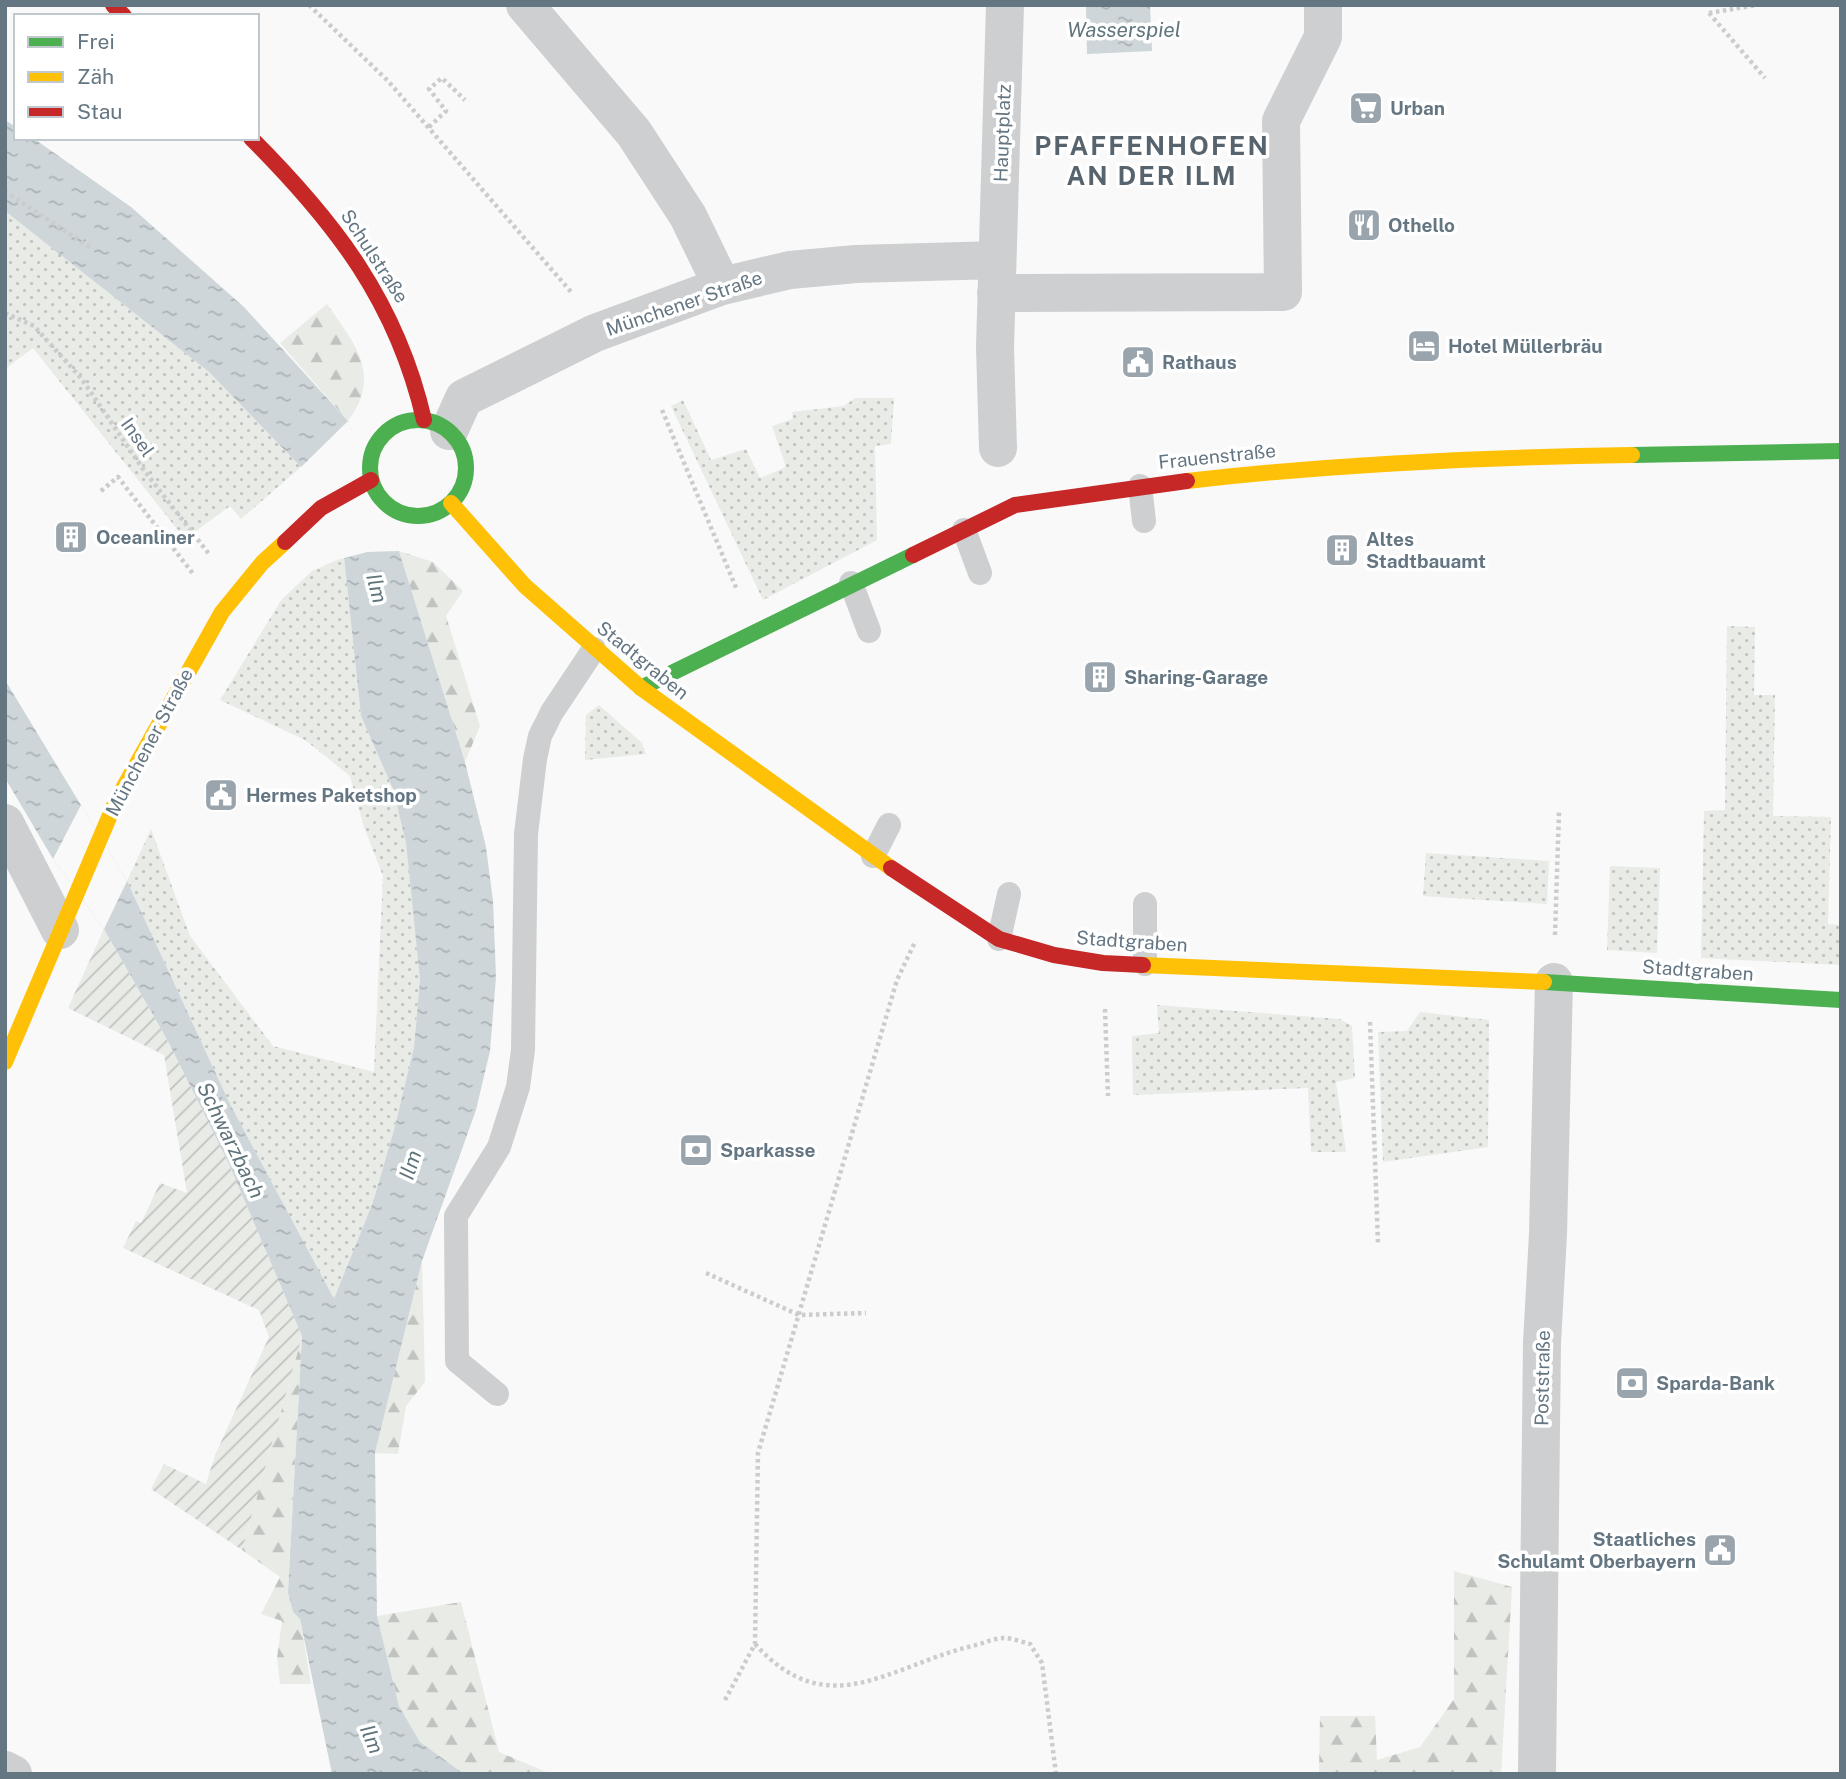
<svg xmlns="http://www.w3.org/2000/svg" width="1846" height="1779" font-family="'Public Sans',sans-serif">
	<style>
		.grass { fill: url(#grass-dots) }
		.forest { fill: url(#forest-firs) }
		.garden { fill: url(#garden-furrows) }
		.water { fill: url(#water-ripples) }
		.pier { fill: #f9f9f9 }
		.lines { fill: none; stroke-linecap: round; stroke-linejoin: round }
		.path { stroke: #cbcccd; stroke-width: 4.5; stroke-dasharray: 3.5 3.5; stroke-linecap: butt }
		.lane { stroke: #cecfd0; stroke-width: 24 }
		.street { stroke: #cecfd0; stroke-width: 38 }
		.fast { stroke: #4caf50; stroke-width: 16 }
		.slow { stroke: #ffc107; stroke-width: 16 }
		.jam { stroke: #c62828; stroke-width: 16 }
		.labels { text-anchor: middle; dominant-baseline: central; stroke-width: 7; stroke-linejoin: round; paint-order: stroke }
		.poi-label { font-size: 19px; font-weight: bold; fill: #657683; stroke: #fff; text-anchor: start }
		.street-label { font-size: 19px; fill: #657683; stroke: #fff }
		.water-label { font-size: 21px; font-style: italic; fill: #60757c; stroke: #fff }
		.district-label { font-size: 26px; font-weight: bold; letter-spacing: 2px; fill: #57646e; stroke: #fff }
	</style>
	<defs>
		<pattern id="grass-dots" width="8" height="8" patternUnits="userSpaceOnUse" patternTransform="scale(1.75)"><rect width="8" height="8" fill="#e8ebe6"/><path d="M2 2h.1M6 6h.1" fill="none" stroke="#c0c3c0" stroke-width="1.8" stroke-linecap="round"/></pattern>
		<pattern id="forest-firs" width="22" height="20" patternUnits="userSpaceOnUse" patternTransform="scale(1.75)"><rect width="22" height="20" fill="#e8ebe6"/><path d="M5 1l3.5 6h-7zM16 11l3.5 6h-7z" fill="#c0c3c0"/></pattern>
		<pattern id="garden-furrows" width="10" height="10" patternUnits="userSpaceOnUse" patternTransform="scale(1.75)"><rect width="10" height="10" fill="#e8ebe6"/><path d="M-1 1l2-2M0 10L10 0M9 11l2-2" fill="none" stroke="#c0c3c0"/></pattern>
		<pattern id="water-ripples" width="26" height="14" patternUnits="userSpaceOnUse" patternTransform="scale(1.75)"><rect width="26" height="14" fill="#ced6d9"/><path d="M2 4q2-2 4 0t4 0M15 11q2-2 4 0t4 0" fill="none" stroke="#abb2b5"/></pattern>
	</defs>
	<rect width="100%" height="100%" fill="#f9f9f9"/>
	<!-- grass -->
	<path class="grass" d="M5,211L209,372L301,467L241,519L230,506L185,539L33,348L5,369Z
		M855,398H894L891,444L875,446L877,540L763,600L671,406L683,400L711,460L746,449L760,478L786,467L772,426L793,419L792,412L844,406Z
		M344,557L361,716L393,789L406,843L420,980L414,1047L395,1126L373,1202L334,1300L229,1102L127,881L151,829L190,936L273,1046L374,1072L383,876L364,827L350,776L305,740L220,700L282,599L312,571Z
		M1727,626L1755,627L1754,695H1775L1773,816L1831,817L1828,924L1841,925V965L1701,958L1704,811L1725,810Z
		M599,705L642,743L646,754L585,760L586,715Z
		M1426,853L1549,861L1547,904L1423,896Z
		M1610,866L1660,868L1657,953L1607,950Z
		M1157,1005L1340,1019L1352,1026L1355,1078L1336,1082L1346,1152H1311L1308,1088L1133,1095L1132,1036L1159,1033Z
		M1420,1012L1489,1020L1488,1147L1383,1162L1378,1032L1407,1031Z"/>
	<!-- forest -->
	<path class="forest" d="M327,304C354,343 383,375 348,421L280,343Z
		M399,551L433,562L463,591L446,616L480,726L465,762Z
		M422,1261L425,1382L406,1406L398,1454L375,1453Z
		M302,1336L288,1593L293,1612L300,1619L311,1684H280L277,1658L282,1621L261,1614L280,1577L242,1550Z
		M1454,1571L1512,1587L1501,1774H1319L1320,1716H1375L1377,1760L1420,1747L1454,1699Z
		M461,1602L499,1752L551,1774H464L420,1742L399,1706L377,1616Z"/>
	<!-- garden -->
	<path class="garden" d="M104,929L169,1043L229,1164L302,1336L242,1550L151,1489L164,1464L206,1484L215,1455L269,1337L259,1310L123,1248L136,1221L141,1223L160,1183L187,1193L164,1055L68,1008Z"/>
	<!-- water -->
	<path class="water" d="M1086,5H1150L1152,51L1087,54Z
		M5,120L16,127V138H33L131,207L244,307L348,421L399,551L465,762L486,847L493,901L496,977L490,1051L476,1110L422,1261L375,1453L377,1616L399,1706L420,1742L464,1774H332L300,1619L293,1612L288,1593L302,1336L229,1164L169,1043L104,929L53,859L5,778V680L127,881L229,1102L334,1299L373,1202L395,1126L414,1047L420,980L406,843L393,789L361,716L344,557L301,467L209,372L5,211Z"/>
	<!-- pier -->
	<path class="pier" d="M348,421L379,496L399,551L367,552L341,559L299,469Z
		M81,805L127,881L104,929L53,859Z"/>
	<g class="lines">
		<!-- path -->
		<path class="path" d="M309,5L388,81L572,293
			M1709,13L1765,78
			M1709,13L1757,5
			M429,127L446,111L429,89L442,78L465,100
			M5,191L92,249
			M5,313L34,326L81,378L143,469L209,554
			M662,410L737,590
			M101,491L118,477L194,575
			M1555,935L1559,812
			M1105,1009L1108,1096
			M1370,1022L1378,1243
			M706,1273L799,1315L866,1313
			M755,1644C828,1725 889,1666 972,1646C982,1644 994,1638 1004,1638C1012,1638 1022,1642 1030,1644L1042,1663L1056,1774
			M725,1700L755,1644L758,1453L897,980L915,942"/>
		<!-- lane -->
		<path class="lane" d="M1140,486L1144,521
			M964,530L980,573
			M851,583L869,631
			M873,856L889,825
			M999,939L1009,894
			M1145,964V904
			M497,1394L457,1361L456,1216L499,1147L518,1087L523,1050L526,834L535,759L540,736L552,712L594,649"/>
		<!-- street -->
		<path class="street" d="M525,5L634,133L688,216L722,286
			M996,293L1283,292L1281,121L1323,37V5
			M449,431L464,398L595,333L722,286L790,270L856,264L997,260
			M998,448L995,347L1005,5
			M5,823L60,930
			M5,1770L13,1774
			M1537,1774L1542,1343L1548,1234L1554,982"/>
		<!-- fast -->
		<path class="fast" d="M370 468a48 48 0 1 1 96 0a48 48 0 1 1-96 0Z
			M1632,455L1841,451
			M641,688L913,555
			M1544,982L1841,1000"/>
		<!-- slow -->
		<path class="slow" d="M1187,481C1335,464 1483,457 1632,455
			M451,503L525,586L641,688L891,868
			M1143,965L1544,982
			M5,1062L116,801L222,612L262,563L285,542"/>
		<!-- jam -->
		<path class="jam" d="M113,5L124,16
			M251,138C335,222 397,302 424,420
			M285,542L321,508L371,480
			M913,555L1015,505L1187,481
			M891,868L999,939L1054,955L1103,963L1143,965"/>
	</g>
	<!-- icons -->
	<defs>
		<g id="supermarket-square" transform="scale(1.75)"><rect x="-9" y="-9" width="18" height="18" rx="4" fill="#99a4ac" stroke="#fff"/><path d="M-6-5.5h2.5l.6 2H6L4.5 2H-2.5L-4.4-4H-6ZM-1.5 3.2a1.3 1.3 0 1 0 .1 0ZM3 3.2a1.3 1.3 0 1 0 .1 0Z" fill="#fff"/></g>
		<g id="restaurant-square" transform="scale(1.75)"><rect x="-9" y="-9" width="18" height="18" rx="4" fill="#99a4ac" stroke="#fff"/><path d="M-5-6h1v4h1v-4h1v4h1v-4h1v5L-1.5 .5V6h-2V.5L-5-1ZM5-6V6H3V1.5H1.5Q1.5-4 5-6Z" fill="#fff"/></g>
		<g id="hotel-square" transform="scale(1.75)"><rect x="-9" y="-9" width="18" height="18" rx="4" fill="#99a4ac" stroke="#fff"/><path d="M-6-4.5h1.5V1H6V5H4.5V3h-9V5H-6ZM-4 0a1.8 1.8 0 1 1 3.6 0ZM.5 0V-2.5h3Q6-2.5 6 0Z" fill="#fff"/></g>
		<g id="civic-square" transform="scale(1.75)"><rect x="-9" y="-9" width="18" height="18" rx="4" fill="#99a4ac" stroke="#fff"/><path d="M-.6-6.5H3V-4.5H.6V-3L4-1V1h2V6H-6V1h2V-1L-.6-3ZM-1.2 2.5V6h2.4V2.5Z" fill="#fff"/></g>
		<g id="building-square" transform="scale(1.75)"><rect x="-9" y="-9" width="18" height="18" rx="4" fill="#99a4ac" stroke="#fff"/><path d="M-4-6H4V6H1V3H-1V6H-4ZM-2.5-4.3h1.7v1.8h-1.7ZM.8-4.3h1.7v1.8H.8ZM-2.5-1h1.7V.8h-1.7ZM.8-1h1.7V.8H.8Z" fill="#fff"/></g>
		<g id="bank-square" transform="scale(1.75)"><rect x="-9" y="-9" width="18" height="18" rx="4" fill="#99a4ac" stroke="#fff"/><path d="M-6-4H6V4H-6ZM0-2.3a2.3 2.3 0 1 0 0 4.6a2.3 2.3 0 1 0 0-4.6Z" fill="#fff"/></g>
	</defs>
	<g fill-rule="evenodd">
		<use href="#supermarket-square" x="1366" y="108"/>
		<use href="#restaurant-square" x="1364" y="225"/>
		<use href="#hotel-square" x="1424" y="346"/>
		<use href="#civic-square" x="1138" y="362"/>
		<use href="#building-square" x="71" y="537"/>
		<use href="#building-square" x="1342" y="550"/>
		<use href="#building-square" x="1100" y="677"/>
		<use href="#civic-square" x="221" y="795"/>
		<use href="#bank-square" x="696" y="1150"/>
		<use href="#bank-square" x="1632" y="1383"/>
		<use href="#civic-square" x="1720" y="1550"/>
	</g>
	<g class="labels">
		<!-- poi labels -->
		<g class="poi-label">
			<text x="1390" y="108">Urban</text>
			<text x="1388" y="225">Othello</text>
			<text x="1448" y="346">Hotel Müllerbräu</text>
			<text x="1162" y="362">Rathaus</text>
			<text x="96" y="537">Oceanliner</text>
			<text x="1366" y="539">Altes<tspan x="1366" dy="22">Stadtbauamt</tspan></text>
			<text x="1124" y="677">Sharing-Garage</text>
			<text x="246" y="795">Hermes Paketshop</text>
			<text x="720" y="1150">Sparkasse</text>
			<text x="1656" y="1383">Sparda-Bank</text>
			<text x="1696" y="1539" text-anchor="end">Staatliches<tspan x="1696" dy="22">Schulamt Oberbayern</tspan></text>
		</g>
		<!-- street labels -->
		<g class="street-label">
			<text transform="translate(1002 133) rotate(-88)">Hauptplatz</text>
			<text transform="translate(375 256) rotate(57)">Schulstraße</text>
			<text transform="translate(684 303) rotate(-19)">Münchener Straße</text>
			<text transform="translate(138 437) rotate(55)">Insel</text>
			<text transform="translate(1217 456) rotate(-6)">Frauenstraße</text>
			<text transform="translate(643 660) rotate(39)">Stadtgraben</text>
			<text transform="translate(149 742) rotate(-62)">Münchener Straße</text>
			<text transform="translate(1132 941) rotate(4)">Stadtgraben</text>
			<text transform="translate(1698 970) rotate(4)">Stadtgraben</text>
			<text transform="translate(1542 1378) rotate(-89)">Poststraße</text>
		</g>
		<!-- water labels -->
		<g class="water-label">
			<text x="1124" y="29">Wasserspiel</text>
			<text transform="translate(377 588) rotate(75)">Ilm</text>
			<text transform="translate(231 1140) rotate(64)">Schwarzbach</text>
			<text transform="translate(410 1165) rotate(-73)">Ilm</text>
			<text transform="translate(372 1739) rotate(68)">Ilm</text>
		</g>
		<!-- district labels -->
		<g class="district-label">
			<text x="1152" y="145">PFAFFENHOFEN<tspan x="1152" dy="30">AN DER ILM</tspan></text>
		</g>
	</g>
	<!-- border -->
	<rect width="1846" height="1779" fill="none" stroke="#657683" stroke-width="14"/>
	<!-- legend -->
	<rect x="14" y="14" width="245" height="126" fill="#ffffff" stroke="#c1c8cd" stroke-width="2"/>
	<rect x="28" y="37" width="35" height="10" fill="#4caf50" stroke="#c1c8cd" stroke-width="2"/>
	<text x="77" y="49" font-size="21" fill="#657683">Frei</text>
	<rect x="28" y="72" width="35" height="10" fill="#ffc107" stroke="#c1c8cd" stroke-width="2"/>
	<text x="77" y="84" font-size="21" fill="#657683">Zäh</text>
	<rect x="28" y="107" width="35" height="10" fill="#c62828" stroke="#c1c8cd" stroke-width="2"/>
	<text x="77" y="119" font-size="21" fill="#657683">Stau</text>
</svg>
